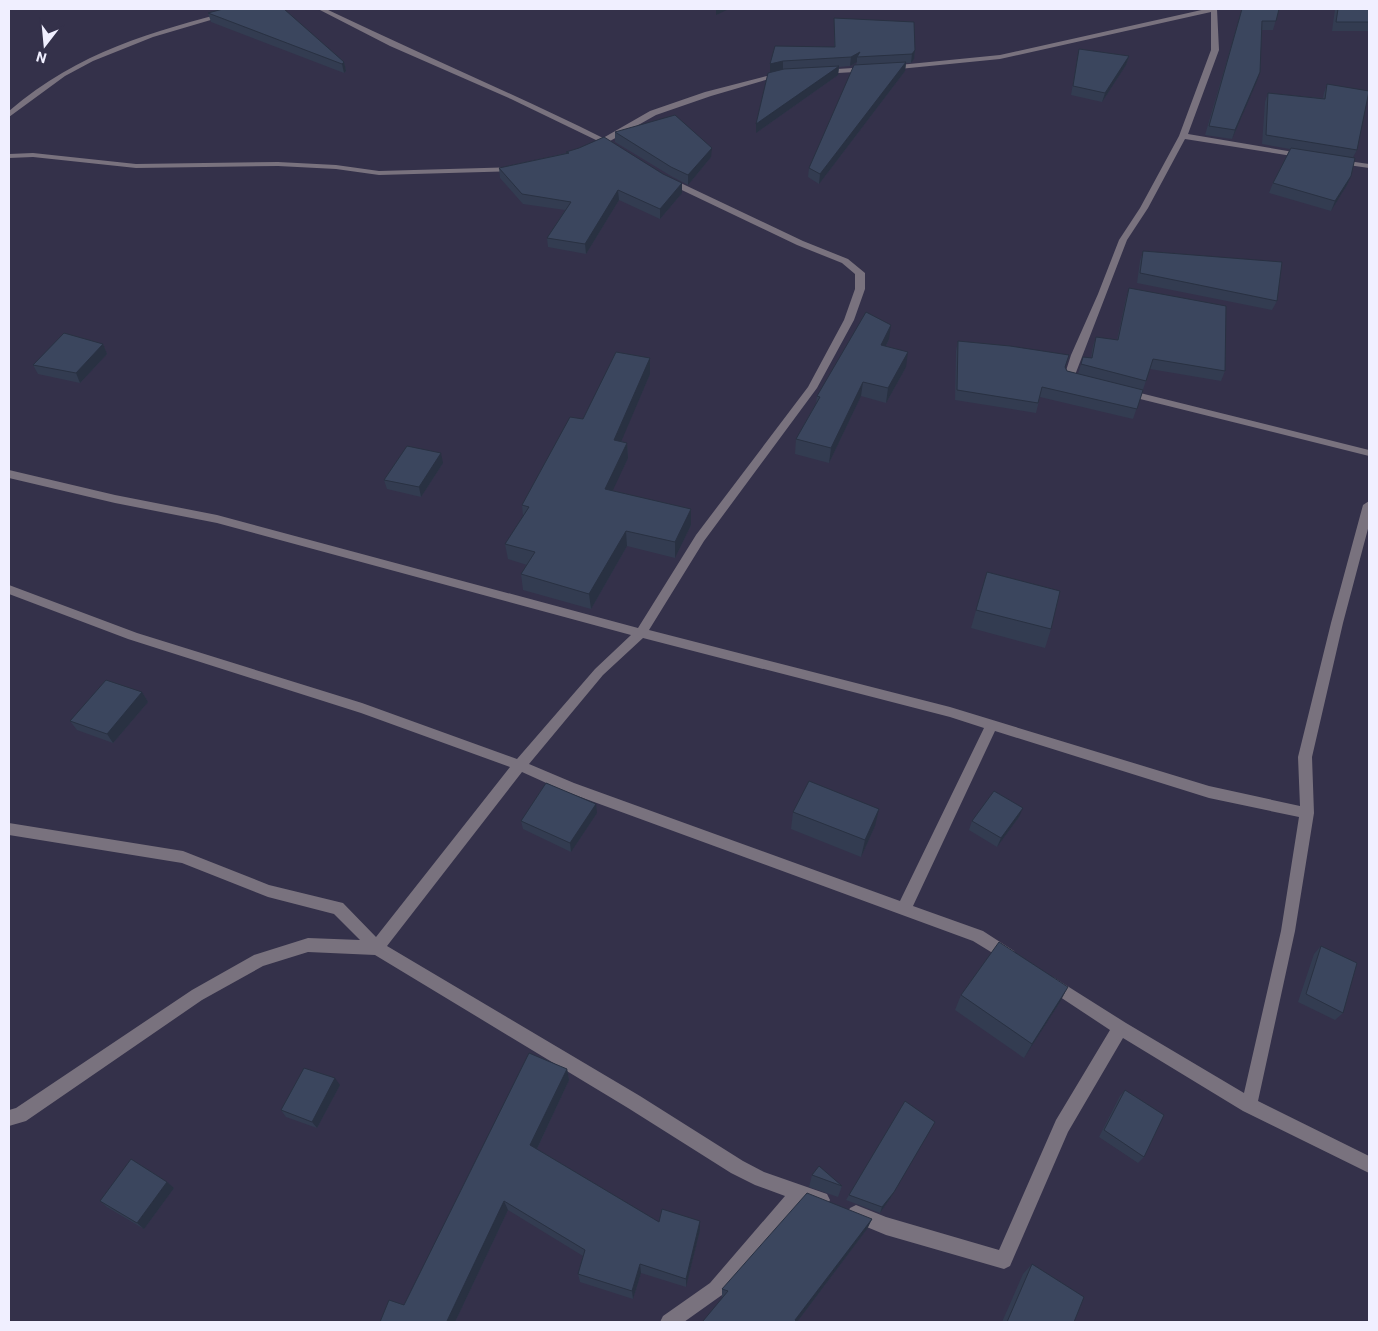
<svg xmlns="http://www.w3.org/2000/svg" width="1378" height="1331" font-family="Roboto,sans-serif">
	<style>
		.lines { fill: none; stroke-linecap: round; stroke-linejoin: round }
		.minor { fill: #79727e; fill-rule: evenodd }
		.wall { fill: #333c51 }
		.shaded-wall { fill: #293142 }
		.building { fill: #3b465e; stroke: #293142 }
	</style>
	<rect width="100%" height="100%" fill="#34314a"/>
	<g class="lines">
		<!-- minor -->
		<path class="minor" d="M238,9H248L153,37L93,61L65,76L9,117V111C81,50 149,33 238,9Z
			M318,9H326C418,53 512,93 603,138L650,111L705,92L782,72L786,74L711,96L656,115L610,141L619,147L615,149L604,145L596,146L595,144L598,141L511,99L390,46Z
			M1206,9H1217L1219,50L1188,134L1305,154L1309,156L1305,158L1185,139L1148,208L1127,240L1075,375L1086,381L1081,384L1065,379L1064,377L1071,355L1098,294L1119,240L1140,208L1179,136L1211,50V12L1000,59L889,70L885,68L889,66L1000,55Z
			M869,67L873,69L872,71L821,74L817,72L821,70Z
			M33,153L136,164L278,162L336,165L379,171L515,167L519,169L515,171L379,175L336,169L278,166L136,168L33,157L9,158V154Z
			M1334,159L1369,164V168L1334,163Z
			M668,177L803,241L848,259L865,273V289L854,320L817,388L704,541L649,630L950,707L1209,786L1300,806L1298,757L1331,623L1363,505L1369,501V525L1343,623L1312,757L1314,813L1295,931L1258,1101L1369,1156V1173L1243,1111L1123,1038L1068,1132L1010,1266L1004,1269L886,1235L850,1220L847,1214L850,1208L856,1205L886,1217L999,1250L1056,1120L1110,1030L1048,989L1045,984L1048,979L1053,977L1126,1023L1244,1093L1281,931L1299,817L1209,798L995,731L913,906L983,931L1014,951L1016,956L1014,961L1009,963L973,941L564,791L522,772L387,946L640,1096L743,1161L764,1172L827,1194L830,1200L827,1206L821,1209L803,1202L722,1295L684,1322H660L663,1316L710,1283L785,1196L755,1185L731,1173L628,1108L375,955L308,952L263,966L202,1000L26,1121L9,1126V1110L16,1108L192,990L254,955L308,938L360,940L334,914L268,897L182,863L9,835V823L183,851L269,885L343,903L376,937L510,767L361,713L128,639L9,594V585L137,633L362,703L517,759L595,669L631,635L217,523L115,503L9,478V470L115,495L217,515L638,628L696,535L808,387L844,320L855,289V274L842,263L797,245L665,182L664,180ZM643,638L950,717L984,728L900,901L574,783L529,764L603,675Z
			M1124,389L1369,450V456L1120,394L1119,392Z"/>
	</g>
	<!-- wall -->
	<path class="wall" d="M218,9H284L344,62L346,71L344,73L211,22L208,13L220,10Z
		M1242,9H1279L1273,30H1262L1257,81L1232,139L1205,135Z
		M1335,9H1369V31H1332Z
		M834,18L915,50L914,59L911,63H906L905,71L819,184L808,177L809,168L856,65L857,62L850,66L839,67L838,75L756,133V124L770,73V64L834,47Z
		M1079,49L1129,56L1126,65L1102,102L1071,95Z
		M1327,84L1357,150L1353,157L1351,176L1347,185L1331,211L1269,193L1273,183L1290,149L1262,144L1265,102L1268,93L1323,98L1324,93Z
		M615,132L711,157L688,185L671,176L615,142Z
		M566,152L663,174L682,183V193L660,219L619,200L586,254L548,247L547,238L565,210L523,204L500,178L499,168L566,153Z
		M1143,251L1277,301L1272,310L1137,283L1140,261Z
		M1129,288L1225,371L1221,381L1150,369L1133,419L1040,397L1036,413L955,400L956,351L958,341L1065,367L1067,371L1078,374L1081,364L1091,358L1093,346L1096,337L1117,340L1126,298Z
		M889,339L886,346L906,367L886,403L861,396L829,463L795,454L796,439L816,403L817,396Z
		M103,344L107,354L80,383L38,374L33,365Z
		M650,374L621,441L627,443L628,458L612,491L691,525L675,558L627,546L591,609L523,590L521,574L527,565L508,559L505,544L523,516L522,505L583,419Z
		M443,463L421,497L387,489L384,480Z
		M987,572L1051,629L1045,648L971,628Z
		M142,692L148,702L113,743L77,730L70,721Z
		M793,812L875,826L861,857L791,829Z
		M597,813L571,852L523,829L521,821Z
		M1019,817L997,847L969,830L972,821Z
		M1321,946L1343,1013L1335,1020L1298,1002L1314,954Z
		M961,995L1060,1002L1024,1058L955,1010Z
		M567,1069L569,1080L537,1149L659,1222L700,1230L686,1287L641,1273L633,1299L580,1282L578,1274L583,1256L508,1210L455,1322H380L404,1305Z
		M340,1085L317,1128L286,1117L281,1110Z
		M1125,1090L1144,1157L1138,1163L1099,1137L1120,1096Z
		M931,1128L891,1197L880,1213L846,1200L849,1195Z
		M812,1175L842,1186L838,1197L809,1187Z
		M167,1182L174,1188L144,1229L107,1207L100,1201Z
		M872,1219L867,1229L797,1322H703L722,1298V1289Z
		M1032,1264L1074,1322H1002L1023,1274Z"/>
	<!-- shaded-wall -->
	<path class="shaded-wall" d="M716,9H729L716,15Z
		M915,50L914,59L911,63L912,54Z
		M860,52L857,57V62L850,66L851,57Z
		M1129,56L1126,65L1102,102L1105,93Z
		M783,61V70L770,73V64Z
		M344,62L346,71L344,73L342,64Z
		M906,62L905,71L819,184L820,174Z
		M839,66L838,75L756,133V124Z
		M1260,72L1257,81L1232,139L1235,130Z
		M712,148L711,157L688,185V175Z
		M1351,176L1347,185L1331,211L1335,201Z
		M682,183V193L660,219V209Z
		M618,190L619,200L586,254L585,244Z
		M891,325L889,339L879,360L881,345Z
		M103,344L107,354L80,383L76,373Z
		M908,352L906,367L886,403L888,388Z
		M650,358V374L615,456L614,440Z
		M863,382L861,396L829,463L831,448Z
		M627,443L628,458L606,505L605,489Z
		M441,453L443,463L421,497L419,487Z
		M691,509V525L675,558V542Z
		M626,531L627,546L591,609L589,594Z
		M142,692L148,702L113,743L107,734Z
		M596,804L597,813L571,852L570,843Z
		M1023,808L1019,817L997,847L1001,838Z
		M879,809L875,826L861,857L865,840Z
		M1068,987L1060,1002L1024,1058L1032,1044Z
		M567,1069L569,1080L534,1155L530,1145Z
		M335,1078L340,1085L317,1128L312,1122Z
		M935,1122L891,1197L880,1213L882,1207Z
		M167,1182L174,1188L144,1229L137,1223Z
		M504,1201L508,1210L455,1322H448L447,1321Z
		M872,1219L867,1229L797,1322L795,1320Z
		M700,1221V1230L686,1287V1279Z
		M640,1264L641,1273L633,1299L632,1291Z"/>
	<!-- building -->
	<path class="building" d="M223,9H284L344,62L342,64L208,13Z
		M1242,9H1279L1276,21H1262L1260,72L1235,130L1209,126Z
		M1338,9H1369V22H1336Z
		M834,18L914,22L915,50L912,54L857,57L860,52L851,57L783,61L770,64L775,46L835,47Z
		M1079,49L1129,56L1105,93L1073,86Z
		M906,62L820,174L809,168L854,65Z
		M839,66L835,69L756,124L768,73L784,69Z
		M1327,84L1369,91L1357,150L1266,135L1268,93L1325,99Z
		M675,115L712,148L688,175L671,167L615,132Z
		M604,137L663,174L682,183L660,209L618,190L585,244L547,238L571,202L522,194L499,168L569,153L566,152L579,148Z
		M1291,148L1355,158L1351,176L1335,201L1273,183Z
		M1143,251L1282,262L1277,301L1140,273Z
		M1129,288L1226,306L1225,371L1153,359L1146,381L1081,364L1083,357L1092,358L1096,337L1118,340Z
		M866,312L891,325L881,345L908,352L888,388L863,382L831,448L796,439L820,397L817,396Z
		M64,333L103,344L76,373L33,365Z
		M958,341L1010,346L1069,355L1065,367L1067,371L1143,390L1137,409L1042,387L1038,403L957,390Z
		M616,352L650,358L614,440L627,443L605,489L691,509L675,542L626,531L589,594L521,574L535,552L505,544L529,507L522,505L570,417L583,419Z
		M407,446L441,453L419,487L384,480Z
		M987,572L1060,591L1051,629L976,610Z
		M106,680L142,692L107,734L70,721Z
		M809,781L879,809L865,840L793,812Z
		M546,783L596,804L570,843L521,821Z
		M994,791L1023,808L1001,838L972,821Z
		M999,942L1068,987L1032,1044L961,995Z
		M1321,946L1357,963L1343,1013L1306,994Z
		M529,1053L567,1069L530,1145L659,1222L662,1209L700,1221L686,1279L640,1264L632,1291L578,1274L585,1250L504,1201L447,1321L450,1322H380L389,1300L404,1305Z
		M304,1068L335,1078L312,1122L281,1110Z
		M1125,1090L1164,1115L1144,1157L1104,1130Z
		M905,1101L935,1122L894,1192L882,1207L849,1195Z
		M131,1159L167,1182L137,1223L100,1201Z
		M819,1166L842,1186L812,1175Z
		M807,1193L872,1219L795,1320L797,1322H704L703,1321L728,1291L722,1289Z
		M1032,1264L1084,1297L1074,1322H1007Z"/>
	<!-- border -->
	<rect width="1378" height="1331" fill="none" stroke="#f0efff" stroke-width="20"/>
	<!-- north arrow -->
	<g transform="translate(45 45) rotate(196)" stroke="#34314a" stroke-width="4" paint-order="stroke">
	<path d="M0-4L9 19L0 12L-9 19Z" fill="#f0efff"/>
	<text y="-8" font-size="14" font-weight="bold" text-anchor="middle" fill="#f0efff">N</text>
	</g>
</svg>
